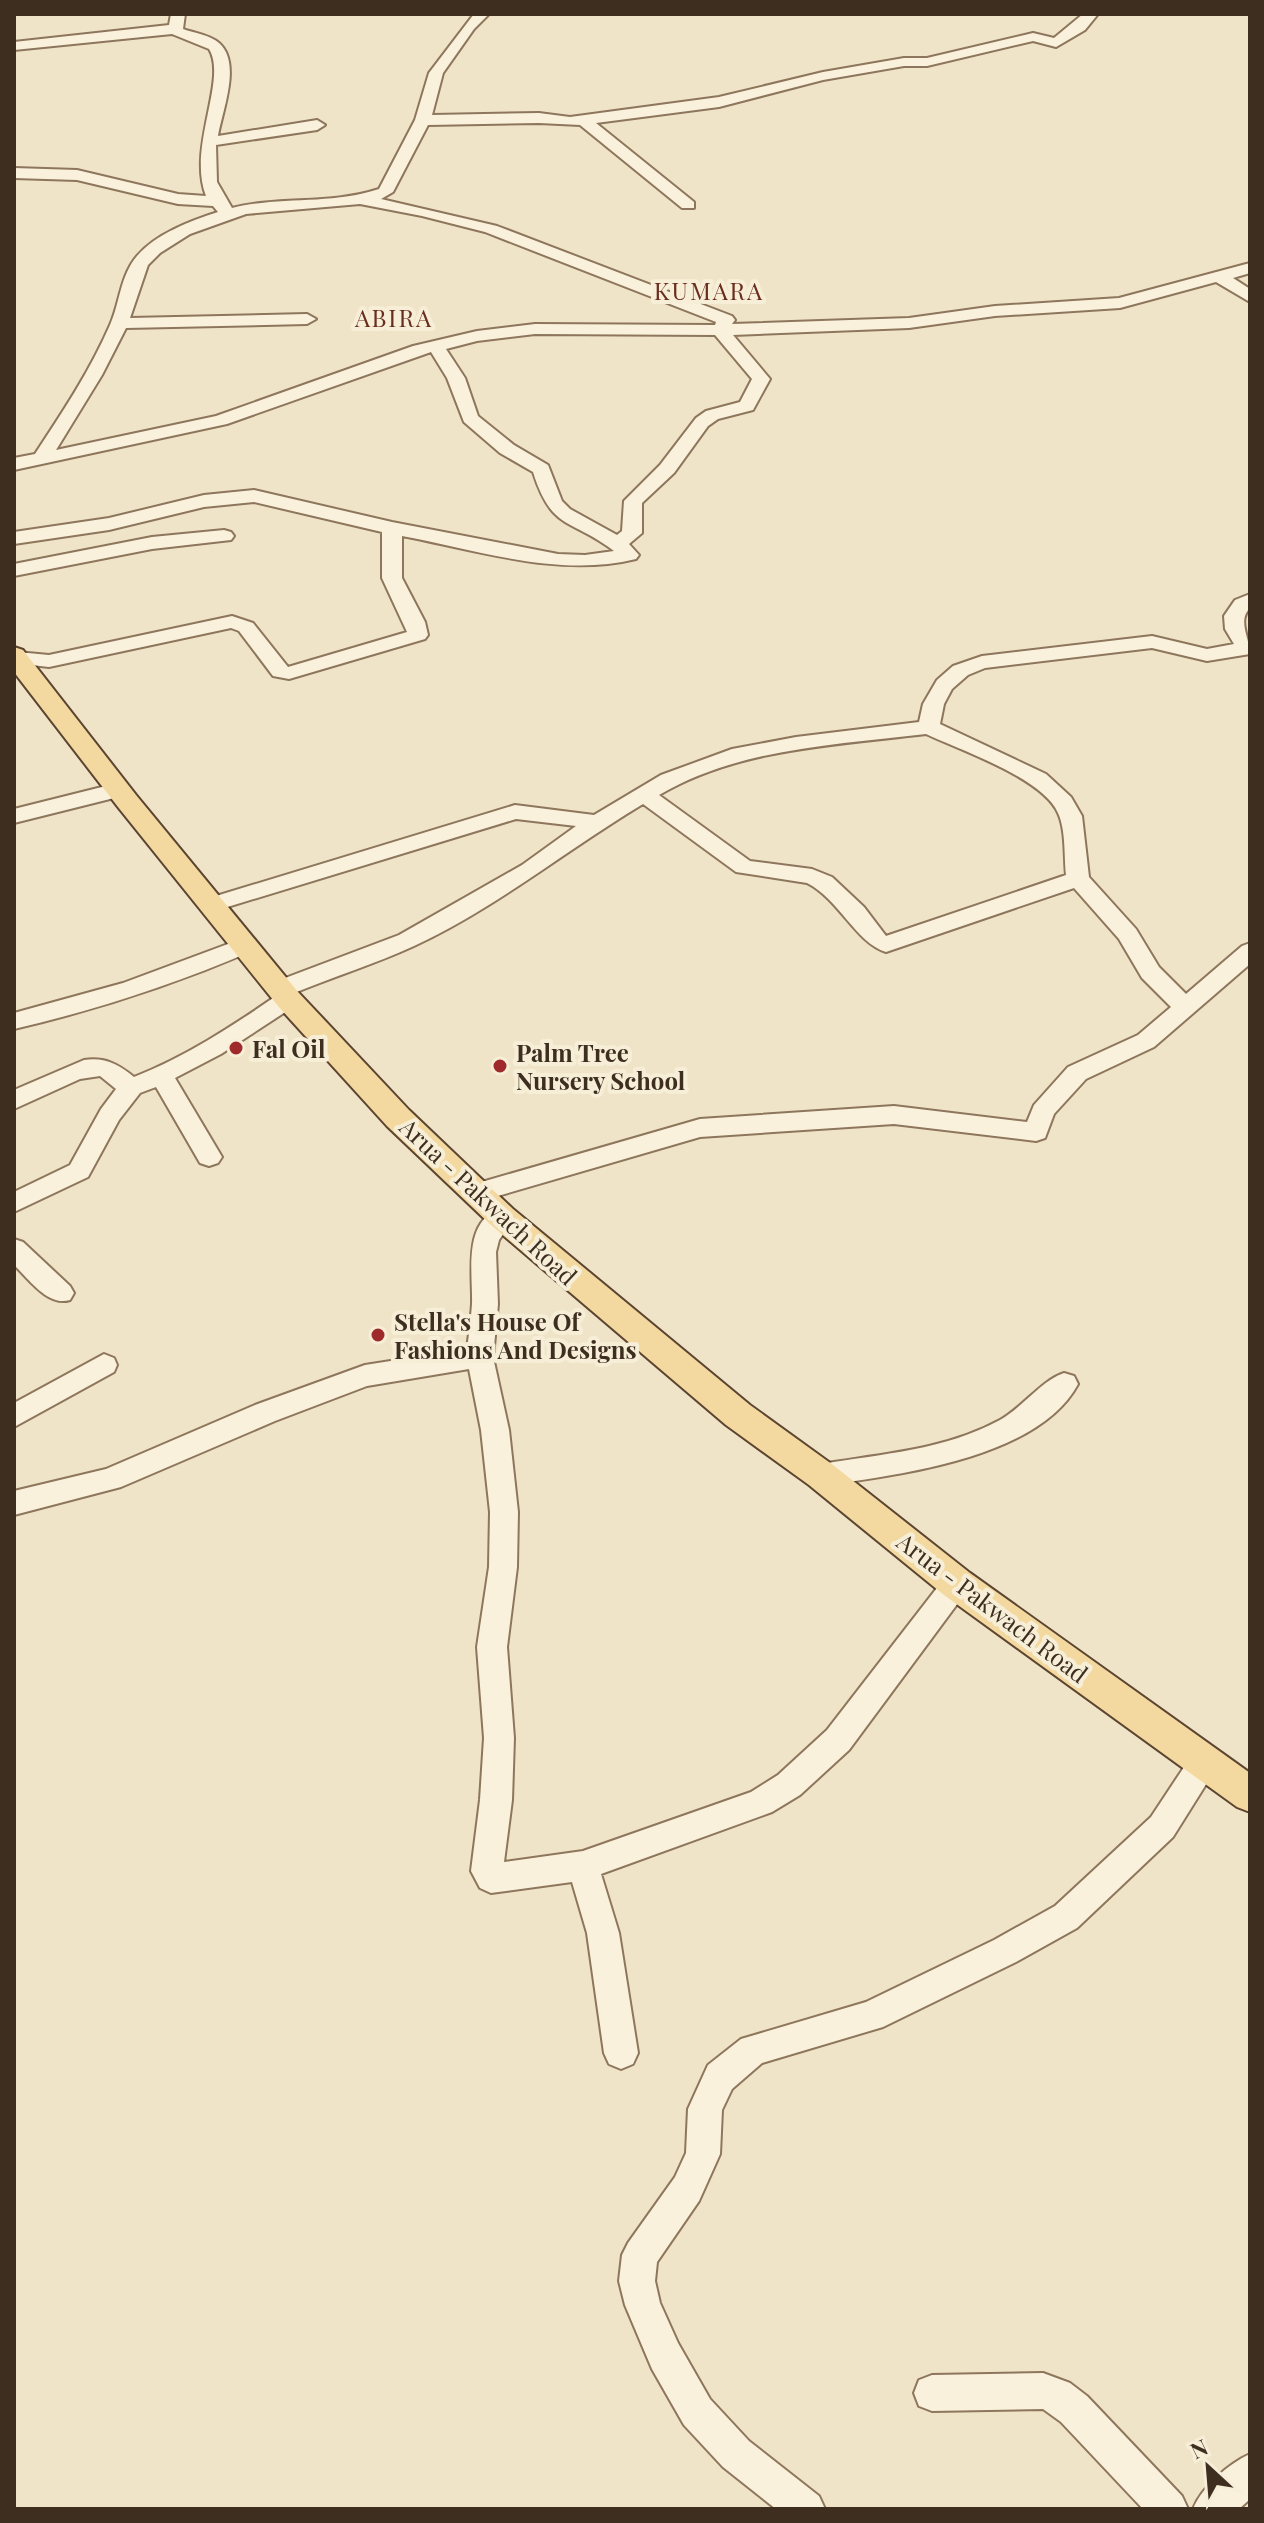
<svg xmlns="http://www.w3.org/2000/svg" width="1264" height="2523" font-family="'Playfair Display',serif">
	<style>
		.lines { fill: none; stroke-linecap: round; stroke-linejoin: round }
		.minor-casing { stroke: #8d765c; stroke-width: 4 }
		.major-casing { stroke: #5b4430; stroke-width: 4 }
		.minor { fill: #faf1dc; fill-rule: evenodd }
		.major { fill: #f3d9a0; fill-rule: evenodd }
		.poi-dot { fill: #9e2a2b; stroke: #f7eed8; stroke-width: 3 }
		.labels { text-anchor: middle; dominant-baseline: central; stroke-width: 8; stroke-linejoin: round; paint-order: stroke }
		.far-quarter-label { font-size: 24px; letter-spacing: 2px; fill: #6b2e1e; stroke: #f7eed8 }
		.poi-label { font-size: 24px; font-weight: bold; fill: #3d2e20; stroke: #f7eed8; text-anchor: start }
		.street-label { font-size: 24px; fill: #3d2e20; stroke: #f7eed8 }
	</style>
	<rect width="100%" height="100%" fill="#f0e4c8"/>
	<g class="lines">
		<!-- minor casing -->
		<g class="minor-casing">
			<path id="minor" d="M171,14H185L183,29C194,33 210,35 219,43C242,63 222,111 218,136L317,120L325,125L317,130L216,145L217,182L232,208C280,196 331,205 379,189L415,120L429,73L474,14H489L474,29L443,73L432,115L539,113L570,117L719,97L823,72L904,58H927L1033,33L1054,38L1083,14H1098L1085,30L1056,47L1033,41L927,66H904L823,80L719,107L596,123L694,202V208H682L580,125L539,123L428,125L393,192L381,199L497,226L732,316L735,320L732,324L909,318L995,306L1119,298L1250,263V273L1233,278L1250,289V302L1216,282L1120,308L995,316L909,328L733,335L770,379L753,410L718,419L708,426L674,473L642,503V533L629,544L639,555L636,559C559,578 477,550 402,536V578L425,622L428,635L425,639L289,679L273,676L239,631L231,628L49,667L14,663V653L17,652L49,655L232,616L253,623L288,667L407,632L382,578V532L254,502L204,507L109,530L14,544V532L109,518L204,495L254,490L392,522L558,554L585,555L614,551C571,518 552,532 533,472L500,453L464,422L447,378L431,352L227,424L14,470V458L35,454C62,413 90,371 110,325C120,303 120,276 137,256C156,234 190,221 218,212L213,206L178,204L77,180L14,178V168L77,170L178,194L206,196C187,148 228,79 209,49L172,34L14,50V42L169,25ZM360,204L422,216L485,232L716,322L715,325L535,324L477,331L413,346L216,416L56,450L102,375L126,328L307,324L316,319L307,314L130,318L148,265L160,253L190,234L246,214ZM535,334L715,335L752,379L740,402L706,411L696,418L660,465L624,501L622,531L617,535L570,509L562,501L548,465L514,445L478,416L465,378L446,349L477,341Z
				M224,530L231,532L234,536L231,540L152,549L14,576V564L152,537Z
				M1250,594V608C1237,621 1250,638 1250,654L1207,661L1152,648L985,668L968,675L952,689L944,704L940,724L1046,774L1071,797L1082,816L1089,877L1136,929L1159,967L1186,994L1242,946L1250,943V964L1154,1047L1086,1079L1054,1114L1045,1138L1036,1141L894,1124L700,1137L477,1202L468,1200L464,1193L468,1186L700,1119L894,1106L1027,1122L1034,1105L1068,1067L1138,1035L1171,1007L1142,978L1119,939L1074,888L886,952C856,943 839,899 807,883L736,872L643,804C566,850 496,908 414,946C375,964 333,977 294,993L300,999L296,1005L221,1054L175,1078L222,1157L218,1163L209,1166L200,1163L156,1087L140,1093L119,1120L88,1177L14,1212V1192L70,1165L101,1109L116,1089L100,1076L80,1079L14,1109V1090L84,1060C105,1057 118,1064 134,1077C185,1057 231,1027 276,996L268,989L272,983L399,935L522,865L576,826L516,819L211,912L203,910L200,905L203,900L515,805L594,815L661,775L732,749L796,737L919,722L923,704L937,680L953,666L982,656L1152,636L1207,649L1234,644L1225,629L1224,616L1235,600ZM926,734C960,750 1043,778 1058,813C1066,830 1064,856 1066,875L886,936L864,907L832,877L812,869L750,861L659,795C739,748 836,745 926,734Z
				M118,783L126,785L129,790L126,795L14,823V809Z
				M244,938L252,941L256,946L252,951C175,984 96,1010 14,1029V1013L123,983Z
				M502,1208L511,1210L515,1217L499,1240L496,1252L498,1304L493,1357L509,1430L518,1512L517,1567L507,1647L514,1738L512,1800L504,1862L583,1851L751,1792L778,1775L827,1730L947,1575L957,1572L967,1575L972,1584L849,1750L800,1795L772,1812L601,1874L619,1933L638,2053L633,2064L621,2069L609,2064L604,2053L587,1933L572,1882L491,1893L480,1888L471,1871L480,1800L484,1738L477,1647L489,1567L490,1512L481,1430L469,1369L367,1386L275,1421L121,1487L14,1515V1491L106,1469L255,1405L365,1365L467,1349C469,1334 471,1319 472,1304C473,1273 462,1220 502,1208Z
				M14,1239L23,1242L70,1286L74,1293L70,1300C48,1307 29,1279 14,1265Z
				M104,1354L114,1358L117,1365L114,1372L14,1427V1403Z
				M1064,1373L1074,1376L1078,1384C1038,1459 896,1475 821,1486L811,1483L807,1475L811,1467L821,1464C881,1454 945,1450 1000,1420C1022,1408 1042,1380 1064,1373Z
				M1205,1748L1216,1752L1220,1762L1173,1837L1077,1928L1016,1962L883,2027L762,2063L732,2089L722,2110L720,2154L699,2201L657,2262L655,2281L660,2303L678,2343L710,2399L749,2441L819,2496L825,2509H776L723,2467L684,2425L652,2369L625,2305L619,2281L622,2255L628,2243L675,2177L686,2153L688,2109L708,2065L741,2039L866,2002L994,1940L1055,1906L1151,1817L1194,1752Z
				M1043,2373L1070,2383L1087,2396L1182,2496L1188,2509H1143L1061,2422L1043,2409L932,2411L919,2406L914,2393L919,2380L932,2375Z
				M1250,2454V2499L1239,2509H1193C1202,2487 1228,2464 1250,2454Z"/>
		</g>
		<!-- major casing -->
		<g class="major-casing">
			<path id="major" d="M14,647L23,650L136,795L298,992L409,1110L513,1209L750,1405L833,1465L970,1573L1250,1773V1812L1237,1807L944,1595L809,1485L726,1425L491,1225L387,1126L278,1006L118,807L14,672Z"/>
		</g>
		<!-- minor -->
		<use href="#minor" class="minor"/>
		<!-- major -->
		<use href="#major" class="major"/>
	</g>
	<!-- markers -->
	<g class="poi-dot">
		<circle cx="236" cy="1048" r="8"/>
		<circle cx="500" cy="1066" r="8"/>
		<circle cx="378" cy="1335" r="8"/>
	</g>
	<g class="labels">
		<!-- far-quarter labels -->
		<g class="far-quarter-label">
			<text x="709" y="290">KUMARA</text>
			<text x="394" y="317">ABIRA</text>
		</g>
		<!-- poi labels -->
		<g class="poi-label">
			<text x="252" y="1048">Fal Oil</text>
			<text x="516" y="1052">Palm Tree<tspan x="516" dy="28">Nursery School</tspan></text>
			<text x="394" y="1321">Stella's House Of<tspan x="394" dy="28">Fashions And Designs</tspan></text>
		</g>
		<!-- street labels -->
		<g class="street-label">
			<text transform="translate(489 1201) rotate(43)">Arua - Pakwach Road</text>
			<text transform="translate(993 1607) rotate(37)">Arua - Pakwach Road</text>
		</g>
	</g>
	<!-- border -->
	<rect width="1264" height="2523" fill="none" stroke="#3d2e20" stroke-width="32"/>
	<!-- north arrow -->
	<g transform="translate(1208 2467) rotate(334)" stroke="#f7eed8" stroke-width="6" paint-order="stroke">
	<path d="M0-6L14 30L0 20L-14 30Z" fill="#3d2e20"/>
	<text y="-12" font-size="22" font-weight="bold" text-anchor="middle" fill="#3d2e20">N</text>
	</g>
</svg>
